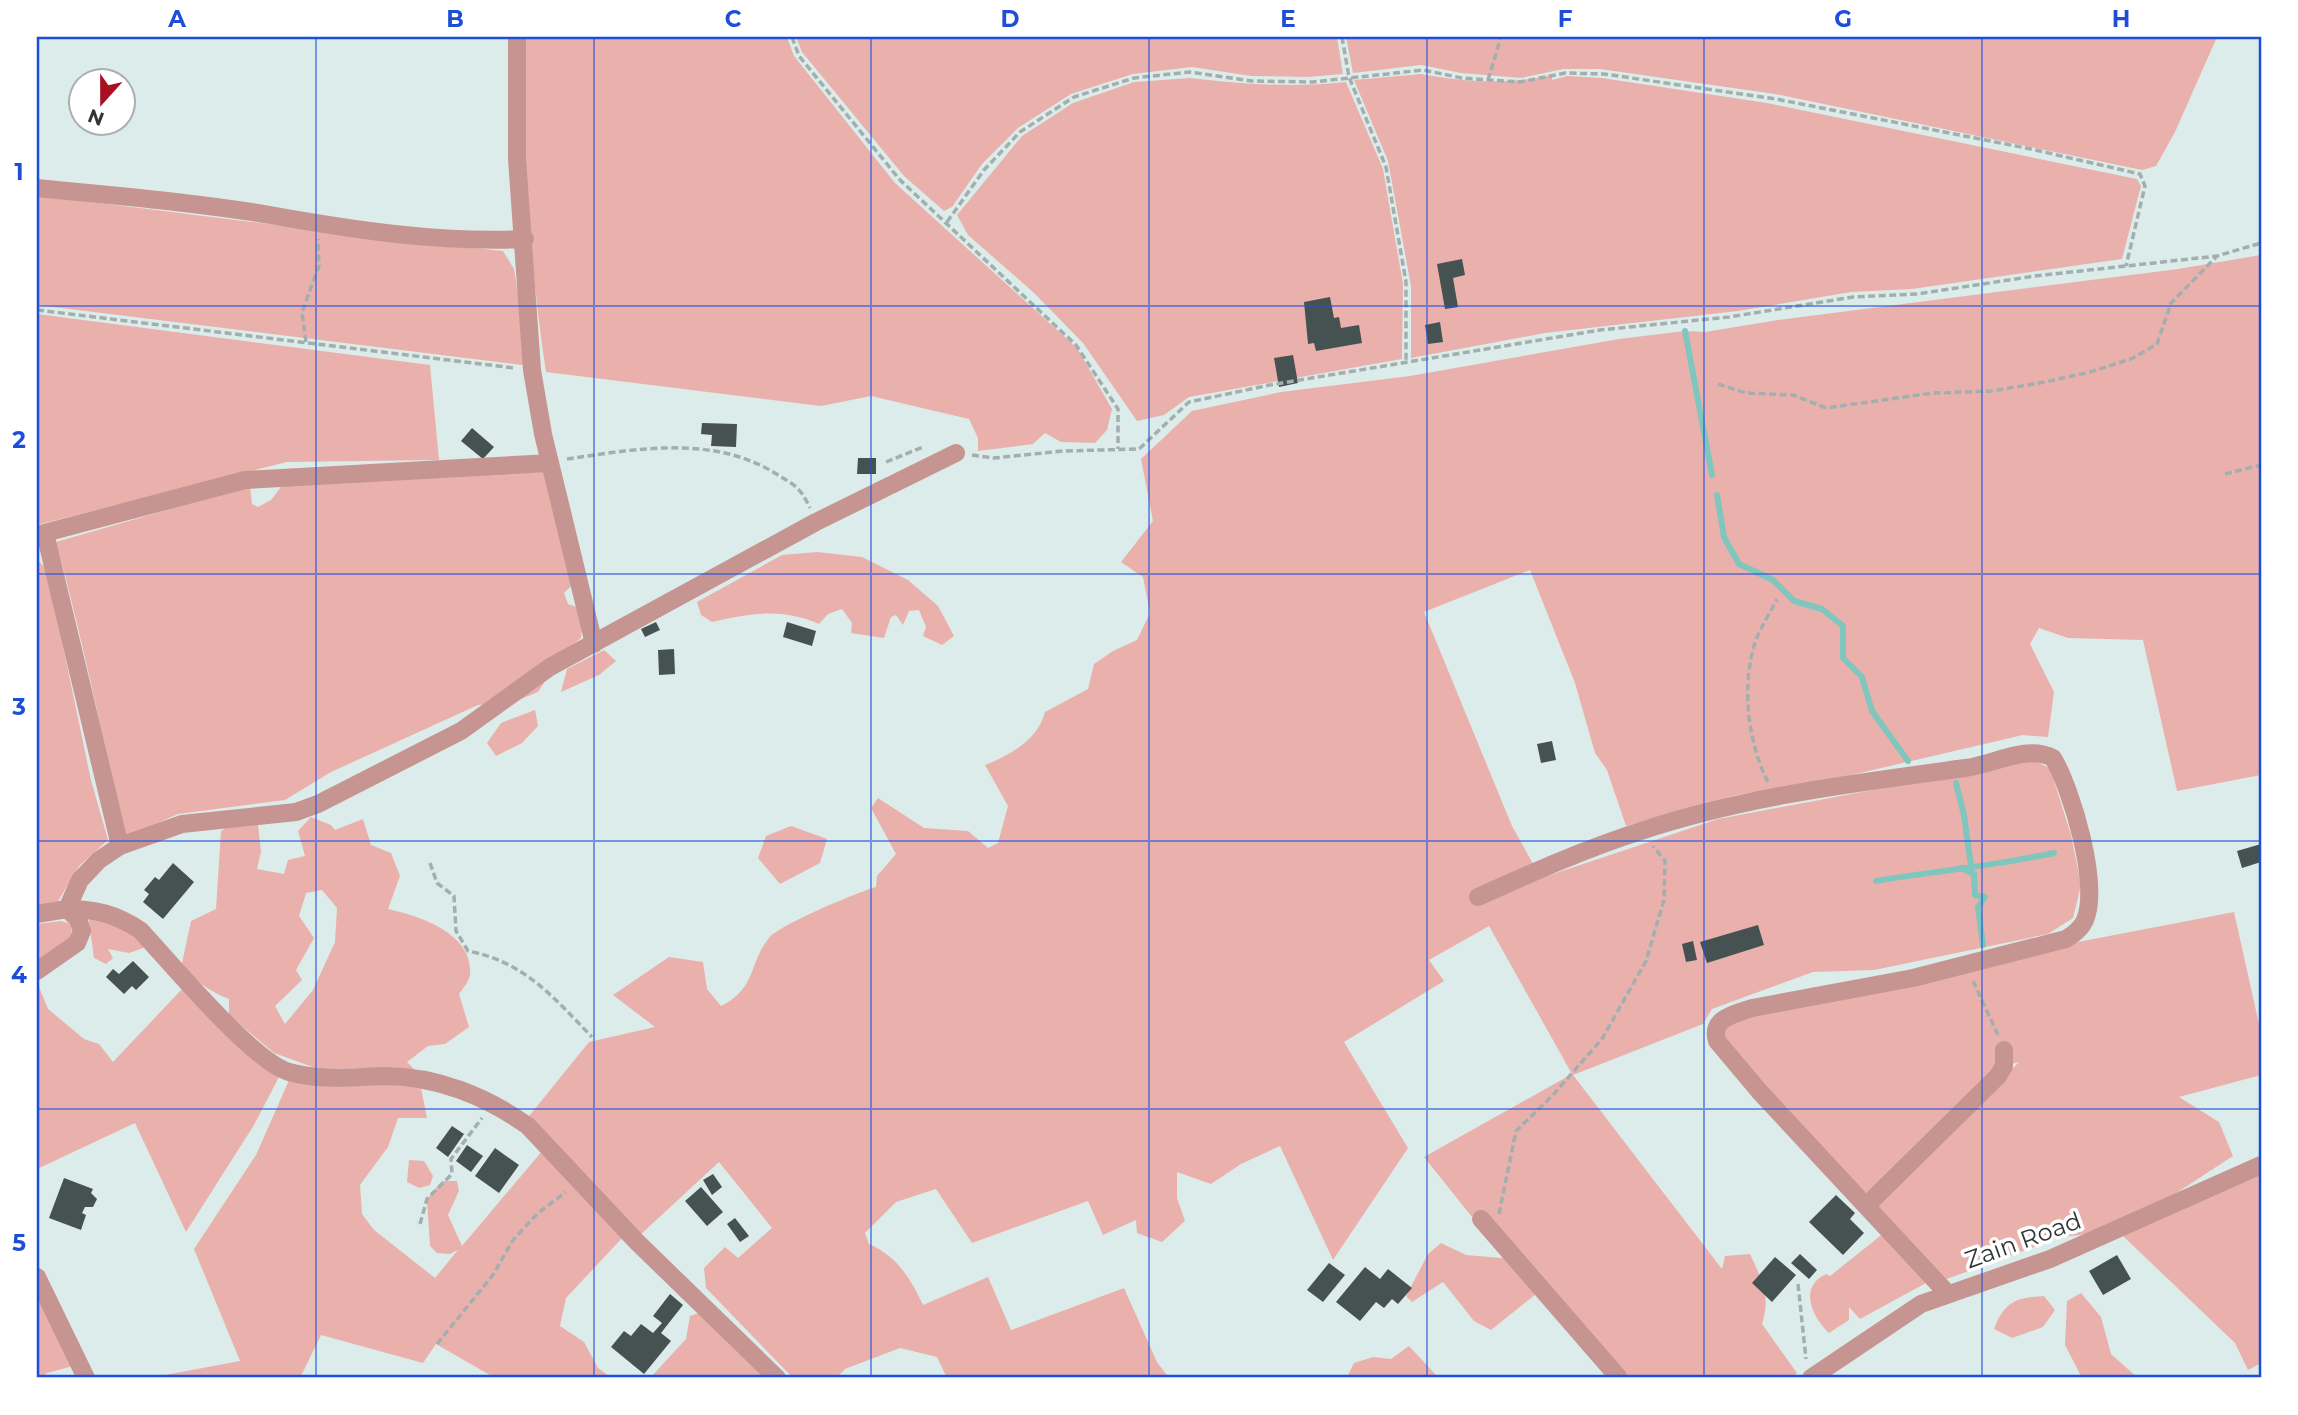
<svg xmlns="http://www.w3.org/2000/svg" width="2298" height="1415" font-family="Montserrat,sans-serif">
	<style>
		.green { fill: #eab1ac; fill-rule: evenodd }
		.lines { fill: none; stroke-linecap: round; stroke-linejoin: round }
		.stream { stroke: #7ec6be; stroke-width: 6 }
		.building { fill: #465251 }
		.path { stroke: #a3afae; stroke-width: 3.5; stroke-dasharray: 7 3.5; stroke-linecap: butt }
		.minor { stroke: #c69591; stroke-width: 18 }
		.grid { fill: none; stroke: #1d4ed8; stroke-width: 2; stroke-opacity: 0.55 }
		.labels { text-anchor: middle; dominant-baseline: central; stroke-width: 7; stroke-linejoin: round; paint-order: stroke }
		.street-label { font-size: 24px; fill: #303635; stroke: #fff }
		.neatline { fill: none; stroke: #1d4ed8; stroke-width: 2.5 }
		.grid-label { font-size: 23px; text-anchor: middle; font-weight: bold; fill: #1d4ed8 }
	</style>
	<rect width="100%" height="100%" fill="#dcecea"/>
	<!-- green -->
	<path class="green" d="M523,37H787L794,56L895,183L1077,348L1112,409L1107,430L1095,443L1061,442L1045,433L1033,444L978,451V438L969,419L871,396L821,406L546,372C529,260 523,150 523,37Z
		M796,37H1337L1343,74L1308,77L1251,76L1192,67L1133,74L1071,94L1018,128L982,164L952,207L944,211L904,176L802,52Z
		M1346,37H2217L2175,132L2156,166L2142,170L1775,94L1600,69H1564L1521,78L1461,73L1421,65L1353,73Z
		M1421,74C1465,82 1508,85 1552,75V80L1567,76L1602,78L1767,103L2137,179L2141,186L2122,259L1912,289L1851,292L1738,311L1545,333L1411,358V286L1388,161L1354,80Z
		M1190,78C1243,84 1293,88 1346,82L1383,169L1403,284L1402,359L1189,397L1164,415L1137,421L1083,343L1033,292L968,235L957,215L1022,136L1073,103L1134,82Z
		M37,196C192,213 347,236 503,251L514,269L530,366L37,305Z
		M2261,255V775L2177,791L2143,640L2068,638L2039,628L2030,644L2054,692L2048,737L2023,735L1830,780L1737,795L1626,826L1607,770L1595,753L1575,683L1530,570L1424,612L1512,826L1541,878L1718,819L2032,760L2050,768L2071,835L2081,885L2073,918L2048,934L1874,970L1813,972L1712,1009L1703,1024L1573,1075L1722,1269L1725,1256L1750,1254C1762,1280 1771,1296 1762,1324L1797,1373L1792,1378H1627L1482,1210L1472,1217L1424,1157L1572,1074L1489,926L1429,960L1444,981L1344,1042L1408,1148L1333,1260L1280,1146L1241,1164L1211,1184L1177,1172V1198L1185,1221L1162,1242L1137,1233L1136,1220L1103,1235L1088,1201L972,1243L936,1189L896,1202L865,1233L869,1244C897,1256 911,1279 923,1305L988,1277L1011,1330L1124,1288L1157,1362L1169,1378H947L937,1357L900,1348L845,1369L836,1378H793L706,1288L704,1268L725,1247L738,1258L772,1228L719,1162L639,1236L525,1121L589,1042L655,1027L613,995L669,957L703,962L707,989L721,1006C757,988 748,964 769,938C779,925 858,892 876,887L877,876L896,854L871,808L878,798L924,828L968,831L988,848L998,843L1008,806L985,765C1010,755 1038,740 1045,712L1088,689L1094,664L1113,651L1137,640L1150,613L1143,577L1121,562L1153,521L1141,459L1192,411L1281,392L1410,376L1619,339L1685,331L1705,332L1778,320L2178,269Z
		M37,314L430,365L439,460L287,462L37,525Z
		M550,472L575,582L564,593L568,604L583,609L581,638L565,651L538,692L516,701L478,705L331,772L285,800L178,814L127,837C102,739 83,639 56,542L250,486L252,504L258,507L271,500L287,479Z
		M817,552L862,557L908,580L938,606L954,636L942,645L923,636L926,627L919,610L909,611L903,625L896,615L891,617L884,638L851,633L852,623L842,609L828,614L819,624C782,608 750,613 712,622L701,615L697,602L782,555Z
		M37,559L47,570L91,780L108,840L79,866L57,903L37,906Z
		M604,650L616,661L599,675L561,692L567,669Z
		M535,710L538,726L522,743L496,756L487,743L501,723Z
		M311,817L331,825L335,830L363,819L371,845L391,853L400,876L388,909C419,916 474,933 470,975C469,981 463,989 459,994L469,1027L445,1044L428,1046L407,1062L418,1073L427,1118H398L388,1147L360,1185L362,1214L374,1230L435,1278L458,1250L450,1254L437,1253L430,1246L427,1199L442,1181H457L459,1191L448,1215L462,1246L543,1150L624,1236L566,1298L560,1326L584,1342L598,1368L612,1378H495L436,1344L423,1363L321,1335L301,1376L308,1378H149L240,1361L194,1249L256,1155L290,1078L321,1085L364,1086L379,1068L318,1069L274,1053L229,1015V999C209,991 194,981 182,963L191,921L216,909L221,831L237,821L258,825L261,852L257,869L284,874L288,860L305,856L298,831ZM322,890L337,908L335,942L313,990L285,1024L275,1006L302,980L296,970L314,938L299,916L306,893Z
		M791,826L827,839L820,863L780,884L758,858L766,836Z
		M2234,912L2261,1033V1075L2179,1097L2219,1122L2233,1156L2118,1231L2061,1237L1944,1280L1875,1206L2019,1062L1995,1069L1875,1195L1861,1191L1718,1035L1725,1020L2078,942Z
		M88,915L139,935L149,946L129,953L108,949L113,958L106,964L94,958Z
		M61,921L72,924L71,938L37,963V924Z
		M37,982L48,1009L84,1039L99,1044L113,1062L184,987L245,1051L279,1077L254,1125L186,1232L135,1123L37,1169Z
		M2261,1159V1363L2248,1370L2235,1343L2123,1236Z
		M409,1160L424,1161L433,1176L430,1185L419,1188L407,1182Z
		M1884,1233L1926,1283L1860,1319L1849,1307V1320L1829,1333C1812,1317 1798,1287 1826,1274L1830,1276Z
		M1441,1243L1466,1255L1513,1259L1536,1294L1491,1330L1474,1321L1443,1282L1412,1302L1406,1296L1428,1254Z
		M2081,1293L2101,1317L2111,1354L2138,1378H2082L2065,1345L2067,1301Z
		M37,1295L73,1366L47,1373L41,1378H37Z
		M2044,1296L2055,1310L2043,1327L2012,1338L1994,1329C2005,1301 2016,1298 2044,1296Z
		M702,1312L775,1378H650L686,1339L690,1316Z
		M1409,1346L1437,1376L1384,1378L1348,1375L1354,1363L1373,1357L1391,1359Z"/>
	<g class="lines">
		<!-- stream -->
		<path class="stream" d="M1685,331L1712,475
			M1717,495L1724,537L1739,564L1773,580L1794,601L1822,609L1843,626V658L1862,677L1872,711L1908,761
			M1956,783L1964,815L1971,866
			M1961,868L1974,874L1975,895L1985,897L1978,907L1983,945
			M1876,881C1935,871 1995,866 2054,853"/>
	</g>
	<!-- building -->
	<path class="building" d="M1462,259L1465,275L1453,278L1458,307L1445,309L1437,264Z
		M1330,297L1334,318L1339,317L1341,328L1359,325L1362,343L1316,351L1314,343L1308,344L1304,302Z
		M1440,322L1443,342L1428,344L1425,325Z
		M1293,355L1298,383L1279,387L1274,358Z
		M702,423L737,424L736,447L711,446L712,435L701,434Z
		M472,428L494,447L483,459L461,441Z
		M858,458H876V474H857Z
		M656,622L660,630L645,637L641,629Z
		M787,622L816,631L812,646L783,637Z
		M674,649L675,674L659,675L658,650Z
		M1552,741L1556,760L1541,763L1537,744Z
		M2261,844V862L2242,868L2237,851Z
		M173,863L194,882L163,919L143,902L149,894L144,890L155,877L159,880Z
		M1758,925L1764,945L1707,963L1700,942Z
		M1693,941L1697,960L1686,962L1682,944Z
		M133,961L149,977L136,990L132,986L124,994L106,977L113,969L119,974Z
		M452,1126L464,1134L448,1157L436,1148Z
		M467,1145L483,1156L471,1172L456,1161Z
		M495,1148L519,1165L499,1193L475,1176Z
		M713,1174L722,1187L712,1195L703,1180Z
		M64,1178L93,1189L91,1193L97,1199L93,1207H85L82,1213L86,1215L81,1230L49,1218Z
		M701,1187L723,1212L707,1226L685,1201Z
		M1836,1195L1855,1213L1850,1219L1864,1233L1843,1255L1809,1222Z
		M735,1218L749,1236L740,1242L727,1224Z
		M1800,1254L1817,1270L1809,1279L1791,1263Z
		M2117,1255L2131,1279L2103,1295L2089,1271Z
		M1775,1257L1796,1275L1772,1302L1752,1283Z
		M1329,1263L1345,1275L1323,1302L1307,1290Z
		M1365,1267L1380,1279L1388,1269L1412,1288L1398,1304L1392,1299L1384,1308L1376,1302L1360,1321L1336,1302Z
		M670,1294L683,1305L661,1333L671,1341L644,1374L611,1347L624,1331L631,1336L641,1324L653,1333L662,1323L653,1316Z"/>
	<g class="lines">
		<!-- path -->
		<path class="path" d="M792,37L799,56L900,180L1076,345L1118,409V449
			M1342,37L1349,77L1386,167L1406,282V363
			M1488,80L1501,37
			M947,222L984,170L1020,132L1074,97L1134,78L1190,72L1251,81L1313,82L1423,70L1462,78L1520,82L1565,73L1604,74L1776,99L2031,149L2140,174L2145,186L2126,266
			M37,310L514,368
			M306,342L302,312L319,266L318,239
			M1718,384L1746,393L1793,395L1826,408L1933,393L1992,391L2045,382L2090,372L2131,359L2157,344L2171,303L2217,256
			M972,455L994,458L1063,451L1139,449L1189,402L1270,385L1600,330L1729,317L1853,297L1917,294L2035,276L2217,256L2261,243
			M567,459C635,449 712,435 773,472C794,485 799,485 810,508
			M886,462L923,447
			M2225,474L2261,465
			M1768,782C1748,743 1741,686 1755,643C1760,628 1770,613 1777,599
			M430,863L437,883L454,896L456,931L468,951C525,962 553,997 592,1037
			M1973,981L1998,1035
			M1499,1214L1516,1131L1552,1096L1602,1039L1646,961L1664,900L1665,861L1653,846
			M420,1224L427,1199L452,1174L451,1159L482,1118
			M1798,1284L1806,1359
			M437,1344L493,1275L513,1240L538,1213L566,1192"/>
		<!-- minor -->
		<path class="minor" d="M517,37V159L532,370L543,434L594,644
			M37,188C115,196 193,202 270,215C354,230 439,243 525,239
			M45,533L120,846
			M37,535L245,480L550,463
			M1478,897C1531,873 1585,849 1641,831C1746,796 1856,783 1965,768C1993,765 2026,744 2053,758C2072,790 2100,885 2085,920C2081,929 2074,934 2066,939L1913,978L1752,1008C1735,1014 1710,1018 1717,1041L1759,1091L1947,1293
			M67,909C96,909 115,914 140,930C169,961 253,1062 289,1072C320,1081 353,1077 384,1076C436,1076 486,1096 528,1126L637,1242L777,1378
			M37,914L67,909L80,880L99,860L120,846L182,824L296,812L318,804L461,731L550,667L816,522L956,453
			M37,971L77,943L82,931L78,919L67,909
			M1866,1206L1998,1076L2004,1066V1050
			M1481,1219L1619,1378
			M37,1277L86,1378
			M1811,1378L1921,1304L2050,1259L2261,1165"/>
	</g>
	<!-- grid -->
	<path class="grid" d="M316,37V1378M594,37V1378M871,37V1378M1149,37V1378M1427,37V1378M1704,37V1378M1982,37V1378M37,306H2261M37,574H2261M37,841H2261M37,1109H2261"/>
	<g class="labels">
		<!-- street labels -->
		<g class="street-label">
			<text transform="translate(2023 1240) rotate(-20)">Zain Road</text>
		</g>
	</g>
	<!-- border -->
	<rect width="2298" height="1415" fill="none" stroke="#ffffff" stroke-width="77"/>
	<!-- north arrow -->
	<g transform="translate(102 102) rotate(201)"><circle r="33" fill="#ffffff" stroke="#acafae" stroke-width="2"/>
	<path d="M0-5L12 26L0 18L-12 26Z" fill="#a71020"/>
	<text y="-10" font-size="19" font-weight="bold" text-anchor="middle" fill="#303635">N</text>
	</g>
	<rect x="38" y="38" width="2222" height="1338" class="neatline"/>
	<g class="grid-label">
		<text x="177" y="27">A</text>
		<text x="455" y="27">B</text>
		<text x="733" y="27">C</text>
		<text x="1010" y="27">D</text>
		<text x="1288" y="27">E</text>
		<text x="1565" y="27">F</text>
		<text x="1843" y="27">G</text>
		<text x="2121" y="27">H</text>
		<text x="19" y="180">1</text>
		<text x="19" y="448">2</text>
		<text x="19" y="715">3</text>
		<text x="19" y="983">4</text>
		<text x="19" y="1251">5</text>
	</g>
</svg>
